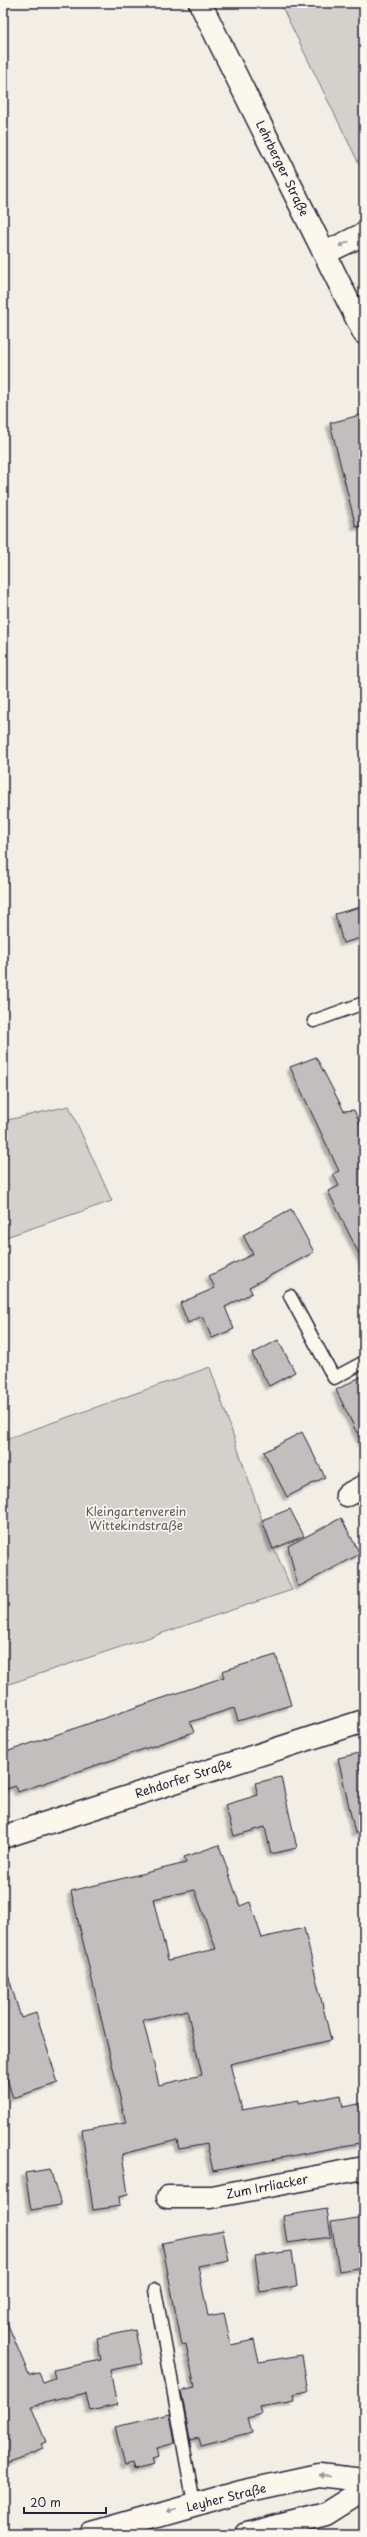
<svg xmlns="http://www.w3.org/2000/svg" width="367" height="2537" font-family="'Playpen Sans',sans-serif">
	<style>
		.green { fill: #d4d1cc; stroke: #7b7a84 }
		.building { fill: #c2bebe; stroke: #22223b; fill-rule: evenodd; filter: url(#shadow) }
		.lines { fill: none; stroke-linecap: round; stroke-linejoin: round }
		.lane-casing { stroke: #22223b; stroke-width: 15 }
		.street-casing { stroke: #22223b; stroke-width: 25 }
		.secondary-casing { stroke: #22223b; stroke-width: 25 }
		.lane { stroke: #fbf7ec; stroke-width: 12 }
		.street { stroke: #fbf7ec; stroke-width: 22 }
		.secondary { stroke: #fbf7ec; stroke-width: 22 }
		.oneway { fill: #99979c }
		.labels { text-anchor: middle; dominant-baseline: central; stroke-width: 3.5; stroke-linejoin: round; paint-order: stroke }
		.street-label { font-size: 12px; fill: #22223b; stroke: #fbf7ec }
		.park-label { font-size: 12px; fill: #575766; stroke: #fbf7ec }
	</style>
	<defs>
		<filter id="shadow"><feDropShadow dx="-3.5" dy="3.5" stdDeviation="1" flood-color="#0004"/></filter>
	</defs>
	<rect width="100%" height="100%" fill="#f2eee5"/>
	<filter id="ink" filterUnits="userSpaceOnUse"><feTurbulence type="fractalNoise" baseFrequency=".025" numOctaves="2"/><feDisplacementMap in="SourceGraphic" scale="8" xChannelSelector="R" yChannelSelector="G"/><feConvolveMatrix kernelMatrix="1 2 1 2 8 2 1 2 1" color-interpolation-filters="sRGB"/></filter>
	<g filter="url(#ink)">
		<!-- green -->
		<path class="green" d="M280,3H364V174Z
			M69,1106L112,1201L3,1238V1121Z
			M210,1367L262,1520L292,1590L3,1686V1440Z"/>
		<!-- building -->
		<path class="building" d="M364,414V526L356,527L330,423Z
			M360,907L364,923V937L343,943L335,914Z
			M316,1057L344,1111L354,1110L364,1133V1264L328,1191L339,1186L333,1174L339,1171L290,1067Z
			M291,1209L314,1252L249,1287L252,1293L225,1307L234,1329L212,1338L202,1316L188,1323L180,1303L215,1288L209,1276L253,1254L243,1235Z
			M278,1340L295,1372L269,1386L252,1354Z
			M364,1375V1447L336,1390Z
			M302,1432L325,1477L287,1497L264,1452Z
			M290,1509L304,1536L273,1549L262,1520Z
			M341,1518L360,1554L298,1587L288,1546Z
			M276,1655L291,1705L238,1721L234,1708L190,1722L194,1732L18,1792L16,1786L3,1790V1753L224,1677L222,1671Z
			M364,1752V1832L355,1833L338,1758Z
			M281,1777L297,1848L271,1854L265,1827L234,1836L225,1805L258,1795L255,1783Z
			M219,1845L240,1906L250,1902L262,1938L304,1928L331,2040L230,2064L242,2110L299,2100V2103L341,2095L343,2107L364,2103V2142L213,2171L207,2144L179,2149L177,2140L122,2154L128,2194L119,2196L120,2206L93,2210L82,2130L126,2123L71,1891L186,1863L184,1857ZM195,1890L216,1949L168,1960L153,1899ZM187,2010L202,2075L159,2085L143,2020Z
			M8,1975L21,2018L36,2013L58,2083L13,2098L3,2066V1976Z
			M50,2169L61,2205L31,2210L25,2173Z
			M327,2209L331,2237L287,2243L283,2216Z
			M364,2217V2267L339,2271L331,2222Z
			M223,2231L229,2260L198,2266L208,2316L224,2313L231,2345L254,2340L259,2362L302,2355L308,2392L293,2395L294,2401L260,2407L262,2414L248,2418L252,2432L201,2445L199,2438L190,2440L181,2390L195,2387L186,2344L182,2345L162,2243Z
			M292,2251L297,2286L260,2292L255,2256Z
			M3,2313L29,2375L39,2373L43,2382L55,2378L53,2370L101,2360L97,2338L135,2330L142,2364L110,2370L117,2405L90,2411L86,2393L31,2406L46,2442L41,2444L43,2449L3,2465Z
			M170,2414L175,2443L157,2448L159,2457L152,2459L154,2465L134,2470L132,2464L125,2466L115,2427Z"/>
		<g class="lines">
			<!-- lane casing -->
			<g class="lane-casing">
				<path id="lane" d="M314,1021L364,1003
					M290,1296L334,1378L364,1362
					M155,2290L194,2504"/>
			</g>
			<!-- street casing -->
			<g class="street-casing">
				<path id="street" d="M325,253L364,234
					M347,1495L364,1486
					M3,1837L364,1721
					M168,2197H211L364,2168"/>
			</g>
			<!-- secondary casing -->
			<g class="secondary-casing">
				<path id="secondary" d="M200,3L364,333
					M91,2534L236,2493L319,2475L364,2480
					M246,2534L326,2514L364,2490"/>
			</g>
			<!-- lane -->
			<use href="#lane" class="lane"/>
			<!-- street -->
			<use href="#street" class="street"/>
			<!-- secondary -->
			<use href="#secondary" class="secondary"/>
		</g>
		<!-- one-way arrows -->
		<defs><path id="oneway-solid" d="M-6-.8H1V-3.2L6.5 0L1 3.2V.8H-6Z"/></defs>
		<g class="oneway">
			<use href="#oneway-solid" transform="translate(344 244) rotate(155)"/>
			<use href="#oneway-solid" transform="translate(325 2476) rotate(-175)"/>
			<use href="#oneway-solid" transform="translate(171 2510) rotate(165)"/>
		</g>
	</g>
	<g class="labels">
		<!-- street labels -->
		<g class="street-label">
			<text transform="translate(283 168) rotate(64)">Lehrberger Straße</text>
			<text transform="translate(183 1778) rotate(-18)">Rehdorfer Straße</text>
			<text transform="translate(267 2186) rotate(-11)">Zum Irrliacker</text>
			<text transform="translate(226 2497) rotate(-14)">Leyher Straße</text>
		</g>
		<!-- park labels -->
		<g class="park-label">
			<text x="136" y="1511">Kleingartenverein<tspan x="136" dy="14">Wittekindstraße</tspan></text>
		</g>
	</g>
	<!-- margin -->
	<rect width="367" height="2537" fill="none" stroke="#fbf7ec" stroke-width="16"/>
	<rect x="8" y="8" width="351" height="2521" fill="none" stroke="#22223b" stroke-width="1.5" filter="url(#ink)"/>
	<!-- scale -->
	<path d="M24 2507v6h82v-6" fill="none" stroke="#22223b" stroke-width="2"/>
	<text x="30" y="2507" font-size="12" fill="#22223b" stroke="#fbf7ec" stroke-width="3" paint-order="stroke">20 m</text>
</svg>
